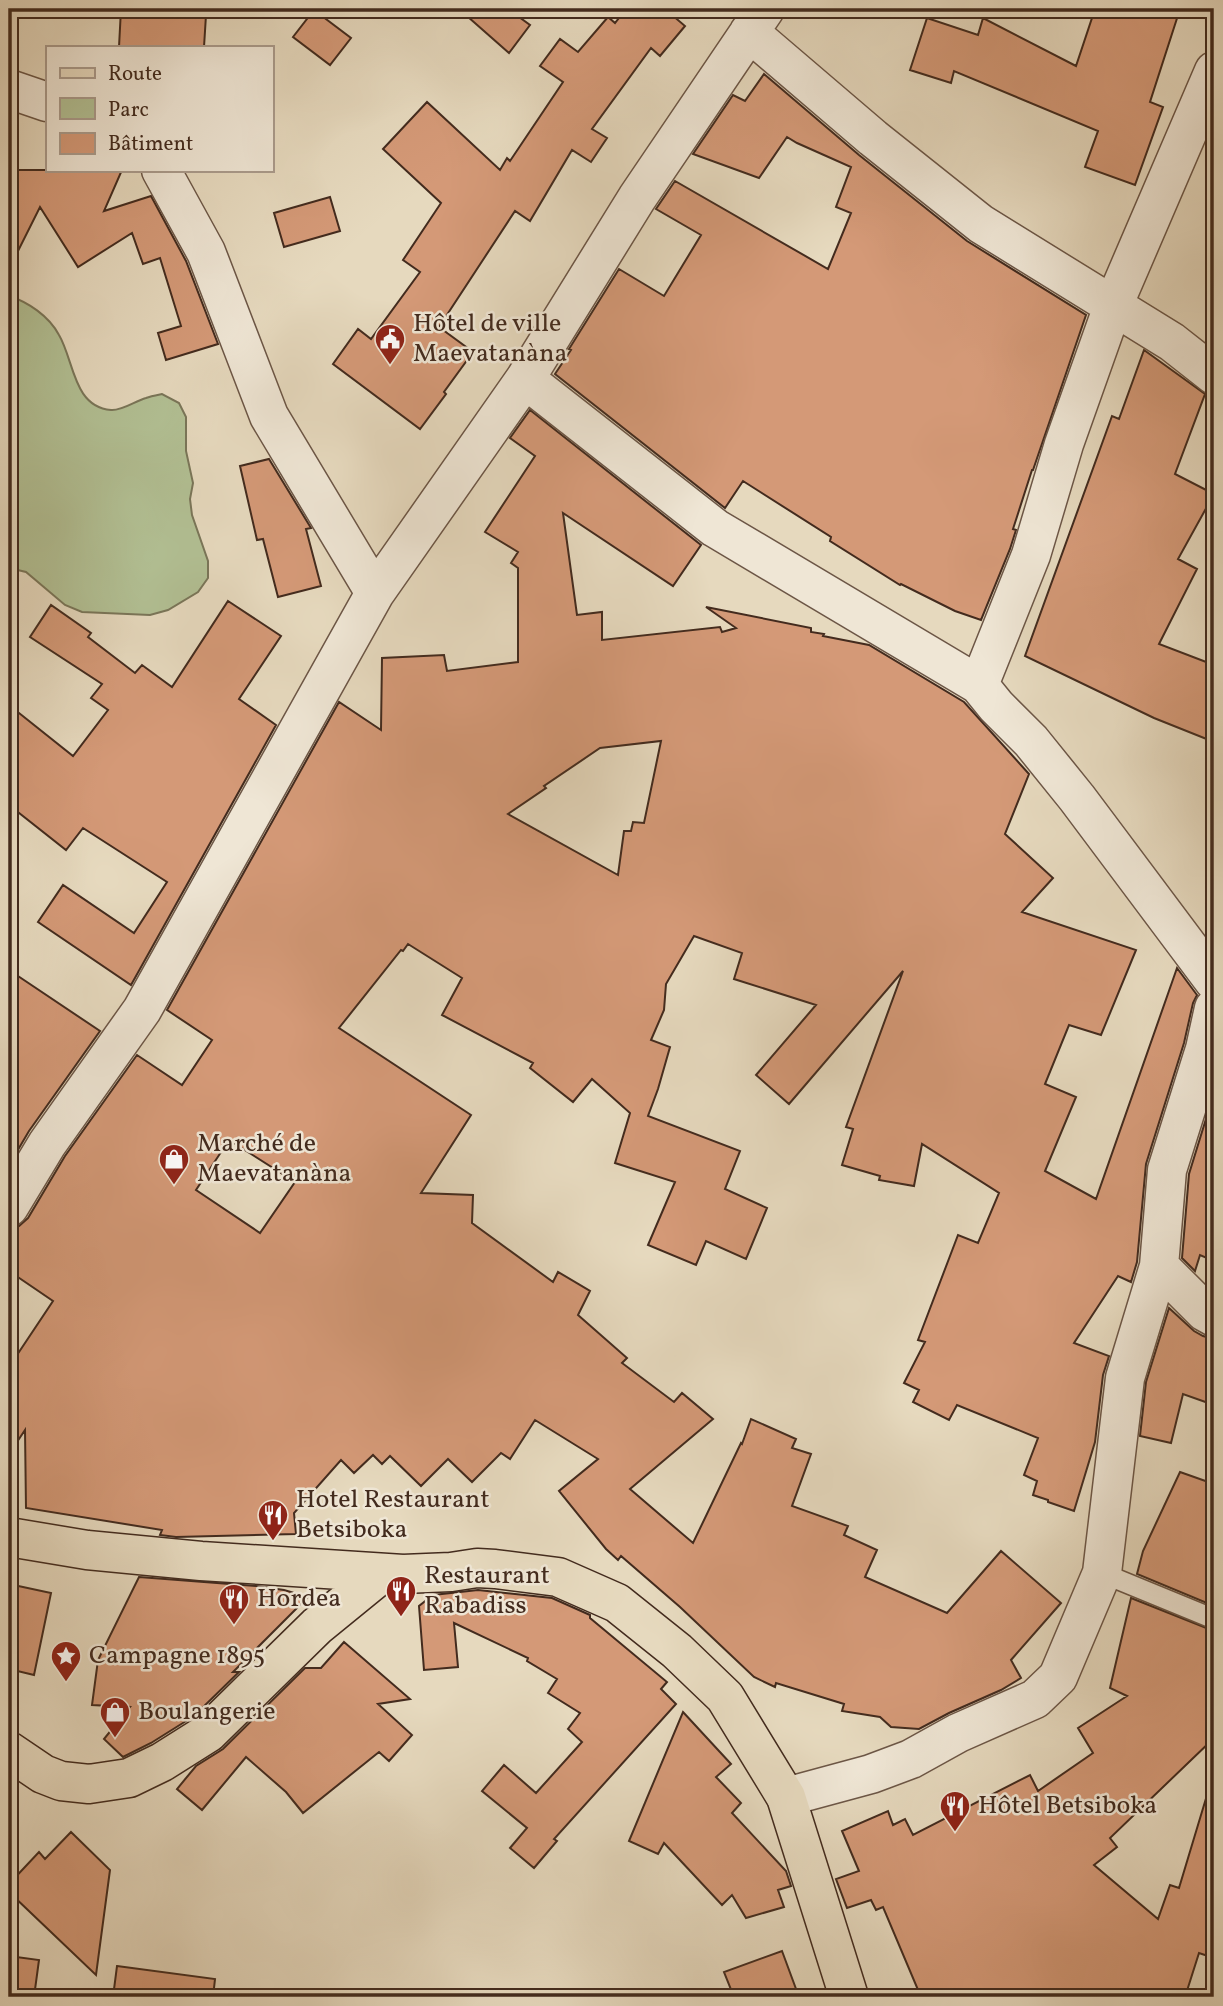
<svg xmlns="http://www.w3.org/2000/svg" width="1223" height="2006" font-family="Vollkorn,serif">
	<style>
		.green { fill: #b2c094; stroke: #7a7659; stroke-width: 2 }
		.building { fill: #d49977; stroke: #432b1e; stroke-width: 2; fill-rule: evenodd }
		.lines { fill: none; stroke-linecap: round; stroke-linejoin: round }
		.service-casing { stroke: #6c5646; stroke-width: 22 }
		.minor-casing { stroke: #6c5646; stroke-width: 41 }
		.primary-casing { stroke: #432b1e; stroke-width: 41 }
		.service { stroke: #efe6d5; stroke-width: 19 }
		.minor { stroke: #efe6d5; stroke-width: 38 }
		.primary { stroke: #e6d9be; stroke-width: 38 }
		.labels { text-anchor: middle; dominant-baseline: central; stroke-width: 5; stroke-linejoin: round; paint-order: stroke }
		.poi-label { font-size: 26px; fill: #432b1e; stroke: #efe6d5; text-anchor: start }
	</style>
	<rect width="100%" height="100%" fill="#e6d9be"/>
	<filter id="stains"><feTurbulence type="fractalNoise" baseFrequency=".00286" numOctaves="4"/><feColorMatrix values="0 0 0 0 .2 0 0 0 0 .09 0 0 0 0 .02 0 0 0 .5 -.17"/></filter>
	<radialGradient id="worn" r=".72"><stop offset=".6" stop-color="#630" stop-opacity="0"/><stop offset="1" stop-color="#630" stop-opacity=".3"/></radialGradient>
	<!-- green -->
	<path class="green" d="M9,296C28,302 49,316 59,335C74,360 73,407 111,410C122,411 135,401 146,398C151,396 157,395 162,394L179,403L186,417V451L193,483L190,499L192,515L208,561V578L198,592L168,610L150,615L82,612L65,605L26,572L9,568Z"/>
	<!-- building -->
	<path class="building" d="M121,9H166V13L206,15L204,47H119Z
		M459,9H508L530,25L509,53Z
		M626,9H665L685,26L660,56L651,48L592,129L607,138L591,162L572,150L530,221L515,211L439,327L473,352L444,392L446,394L420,429L333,364L358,329L371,339L420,272L403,260L441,203L383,149L427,102L500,170L507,158L510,161L563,82L540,66L560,39L578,52L608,17L615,23Z
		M1095,9H1180L1150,102L1163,107L1135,185L1085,167L1098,131L954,71L951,83L910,70L927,18L978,35L983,18L1076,66Z
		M314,10L351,38L330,65L293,37Z
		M764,74L859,155L967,241L1086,315L1033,470H1032L1013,529L1016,530L1010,549L981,620L955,611L901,584L900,585L830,541L831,537L743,481L725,508L555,374L571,350L569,349L619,269L664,296L701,235L656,209L675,181L828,269L851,213L836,207L851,167L797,143L787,137L759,178L693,154L733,95L745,101Z
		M9,170H122L104,211L151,196L186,261L218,344L166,360L158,333L181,326L160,258L143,264L132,233L78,267L40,207L9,269Z
		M330,197L340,231L284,247L274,213Z
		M1144,350L1205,394L1175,474L1214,494L1178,559L1197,569L1159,644L1214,665V742L1154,718L1025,656L1112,416L1119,419Z
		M530,410L701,545L673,586L563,513L577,615L602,612V640L720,627L722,632L736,628L706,607L811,628V632L824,634L823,636L869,645L964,702L1029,774L1005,834L1053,878L1022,912L1136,950L1101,1035L1069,1025L1045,1084L1076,1097L1045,1171L1096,1199L1177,968L1197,995L1193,1003L1184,1043L1146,1164L1137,1262L1131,1282L1118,1276L1074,1343L1109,1356L1103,1375L1095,1442L1074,1511L1048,1502V1500L1033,1495L1037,1481L1024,1475L1038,1438L957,1405L949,1420L913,1402L919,1390L904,1383L925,1342L918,1340L958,1235L978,1243L999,1193L922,1144L914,1186L879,1180L880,1176L842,1165L853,1129L846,1127L903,971L789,1104L756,1075L816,1005L734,979L742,953L694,936L666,984L664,1010L651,1040L670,1047L658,1089L648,1116L740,1151L725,1189L767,1208L746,1259L706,1241L696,1265L648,1245L675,1182L615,1163L630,1113L592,1079L573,1102L530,1068L533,1063L442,1015L462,978L408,944L403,951L401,950L339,1028L471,1115L421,1193L473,1195L472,1223L553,1282L558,1272L590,1291L578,1315L627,1358L622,1363L674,1402L682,1393L713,1419L630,1489L693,1543L741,1443L742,1444L751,1419L796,1439L792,1448L811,1454L792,1506L848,1526L844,1535L877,1550L865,1577L947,1613L1001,1551L1061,1603L1011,1660L1021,1678L1001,1690L949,1713L919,1729L891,1727L880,1717L842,1711L844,1704L776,1683L775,1687L754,1677L680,1607L621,1556L618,1560L606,1549L559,1491L598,1459L535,1420L510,1459L501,1453L472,1482L448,1459L421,1486L390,1456L382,1464L373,1455L354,1473L341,1460L294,1513L296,1534L176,1537L160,1535L162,1530L26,1508L25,1430L9,1454V1367L53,1301L9,1271V1229L19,1226L28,1218L65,1156L137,1055L182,1085L212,1040L167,1010L339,702L381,730L382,658L444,655L447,671L518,662V568L511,563L518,552L485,532L535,456L510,438ZM661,741L644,823L633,822L631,831H624L618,875L508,814L546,788L544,786L600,748ZM229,1140L295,1182L260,1233L196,1190Z
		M269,459L311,528L306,529L321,586L278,597L263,539L257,540L240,466Z
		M228,601L281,636L239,699L276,725L131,985L38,922L63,885L134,933L167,882L83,828L66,850L9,805V705L73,756L108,710L91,698L102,684L30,637L51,605L91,633L88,637L135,673L142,665L172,687Z
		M9,970L100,1031L29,1131L9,1165Z
		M1214,1093V1261L1200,1255L1195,1271L1182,1258L1189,1174Z
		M1169,1308L1194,1331L1203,1336L1214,1339V1405L1183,1394L1171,1443L1140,1436L1146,1382Z
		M1180,1472L1214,1484V1606L1137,1574L1143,1551Z
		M139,1577L256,1586L284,1590L308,1597L233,1672H239L194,1716L151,1743L123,1757L104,1739L130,1707L92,1705L98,1660Z
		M9,1584L51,1593L34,1675L9,1669Z
		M478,1590L552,1598L590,1615V1618L667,1682L661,1689L676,1704L554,1839L557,1841L534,1868L510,1848L527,1828L482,1791L504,1765L536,1793L582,1742L568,1729L580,1713L548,1693L557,1679L527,1661L528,1658L454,1623L458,1667L424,1670L419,1606L433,1595Z
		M1131,1598L1214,1631V1738L1110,1838L1117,1847L1094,1865L1158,1919L1170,1885L1179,1888L1207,1795L1214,1796V1958L1199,1953L1185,1997H921L883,1907L876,1910L871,1900L847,1908L836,1879L859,1871L842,1831L888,1811L893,1825L905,1819L913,1835L1030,1775L1038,1791L1093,1753L1078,1728L1127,1696L1110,1688Z
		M344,1642L410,1699L378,1704L412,1735L389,1761L379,1752L303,1813L286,1792L246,1757L202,1810L177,1789L196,1766L223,1749L305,1668H321Z
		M683,1712L731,1764L716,1777L741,1803L732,1813L786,1871L791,1886L778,1890L784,1907L746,1918L732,1895L722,1905L664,1843L658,1854L629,1841Z
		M71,1832L110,1870L96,1975L9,1892V1884L39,1852L45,1859Z
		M782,1951L799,1997H734L724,1972Z
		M9,1956L39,1960L34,1997H9Z
		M117,1966L215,1979L213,1997H113Z"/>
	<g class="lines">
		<!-- service casing -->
		<g class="service-casing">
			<path id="service" d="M1102,1573L1214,1619"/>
		</g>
		<!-- minor casing -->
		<g class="minor-casing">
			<path id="minor" d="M749,32L873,138L981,224L1172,342L1214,375
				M9,89L47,102
				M161,170L206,252L269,416L375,593
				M525,379L715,528L979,685L996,706L1031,741L1077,798L1214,981
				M979,685L1031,555L1064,444L1113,306L1214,71
				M9,1207L47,1144L142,1010L375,593L525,379L637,198L765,9
				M1159,1266L1205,1312L1214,1317
				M786,1797L871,1774L911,1759L958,1733L1035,1699L1058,1677L1102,1573L1125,1378L1159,1266L1167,1170L1205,1049L1214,1008"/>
		</g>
		<!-- primary casing -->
		<g class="primary-casing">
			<path id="primary" d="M9,1537L87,1550L201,1561L403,1574L451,1572L477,1568L495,1569L558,1577L617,1603L677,1651L725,1697L786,1797L849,1997
				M9,1751L43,1774L61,1781L89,1784L129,1778L162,1762L208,1733L317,1626L382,1573"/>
		</g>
		<!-- service -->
		<use href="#service" class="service"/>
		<!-- minor -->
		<use href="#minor" class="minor"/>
		<!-- primary -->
		<use href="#primary" class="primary"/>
	</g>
	<!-- icons -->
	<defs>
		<g id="civic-pin" transform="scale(1.575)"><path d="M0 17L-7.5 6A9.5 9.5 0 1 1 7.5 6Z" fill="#8f2418" stroke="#efe6d5"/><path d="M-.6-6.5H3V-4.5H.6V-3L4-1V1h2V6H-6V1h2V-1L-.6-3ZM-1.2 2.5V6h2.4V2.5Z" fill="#fff"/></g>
		<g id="shop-pin" transform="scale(1.575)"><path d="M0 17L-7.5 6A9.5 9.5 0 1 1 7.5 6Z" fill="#8f2418" stroke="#efe6d5"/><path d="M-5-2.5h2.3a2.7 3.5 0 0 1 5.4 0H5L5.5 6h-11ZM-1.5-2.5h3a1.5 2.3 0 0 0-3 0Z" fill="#fff"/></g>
		<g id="restaurant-pin" transform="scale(1.575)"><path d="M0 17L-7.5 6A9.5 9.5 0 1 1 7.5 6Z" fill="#8f2418" stroke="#efe6d5"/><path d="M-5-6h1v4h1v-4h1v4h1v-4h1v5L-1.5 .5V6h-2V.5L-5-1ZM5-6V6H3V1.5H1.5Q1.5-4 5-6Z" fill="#fff"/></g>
		<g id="sight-pin" transform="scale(1.575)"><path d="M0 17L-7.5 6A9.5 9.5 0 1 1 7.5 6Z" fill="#8f2418" stroke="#efe6d5"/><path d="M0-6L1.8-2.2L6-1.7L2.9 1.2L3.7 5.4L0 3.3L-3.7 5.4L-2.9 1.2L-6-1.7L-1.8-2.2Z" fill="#fff"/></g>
	</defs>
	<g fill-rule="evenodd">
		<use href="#civic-pin" x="390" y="339"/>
		<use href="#shop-pin" x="174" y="1159"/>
		<use href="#restaurant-pin" x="273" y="1515"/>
		<use href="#restaurant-pin" x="401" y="1591"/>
		<use href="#restaurant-pin" x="234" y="1599"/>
		<use href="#sight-pin" x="66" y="1656"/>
		<use href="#shop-pin" x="115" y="1712"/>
		<use href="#restaurant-pin" x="955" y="1806"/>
	</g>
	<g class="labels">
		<!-- poi labels -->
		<g class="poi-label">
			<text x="413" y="324">Hôtel de ville<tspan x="413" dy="30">Maevatanàna</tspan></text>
			<text x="197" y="1144">Marché de<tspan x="197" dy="30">Maevatanàna</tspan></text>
			<text x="296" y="1500">Hotel Restaurant<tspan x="296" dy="30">Betsiboka</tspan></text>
			<text x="424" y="1576">Restaurant<tspan x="424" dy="30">Rabadiss</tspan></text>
			<text x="257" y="1599">Hordea</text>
			<text x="89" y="1656">Campagne 1895</text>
			<text x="138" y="1712">Boulangerie</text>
			<text x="978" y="1806">Hôtel Betsiboka</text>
		</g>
	</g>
	<!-- margin -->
	<rect width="1223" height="2006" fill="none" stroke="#e6d9be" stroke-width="35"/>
	<rect x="10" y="10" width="1202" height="1985" fill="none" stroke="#432b1e" stroke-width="3.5"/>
	<rect x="18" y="18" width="1188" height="1971" fill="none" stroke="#432b1e" stroke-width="2"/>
	<!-- legend -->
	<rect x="46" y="46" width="228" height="126" fill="#efe6d5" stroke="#aa9b8c" stroke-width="2"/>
	<rect x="60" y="68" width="35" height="10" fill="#e6d9be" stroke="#aa9b8c" stroke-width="2"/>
	<text x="108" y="80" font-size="21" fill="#432b1e">Route</text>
	<rect x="60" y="98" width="35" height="21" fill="#b2c094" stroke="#aa9b8c" stroke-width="2"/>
	<text x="108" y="116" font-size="21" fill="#432b1e">Parc</text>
	<rect x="60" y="133" width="35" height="21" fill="#d49977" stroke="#aa9b8c" stroke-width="2"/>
	<text x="108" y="150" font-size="21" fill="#432b1e">Bâtiment</text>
	<rect width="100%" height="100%" filter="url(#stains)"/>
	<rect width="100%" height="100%" fill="url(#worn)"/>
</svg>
